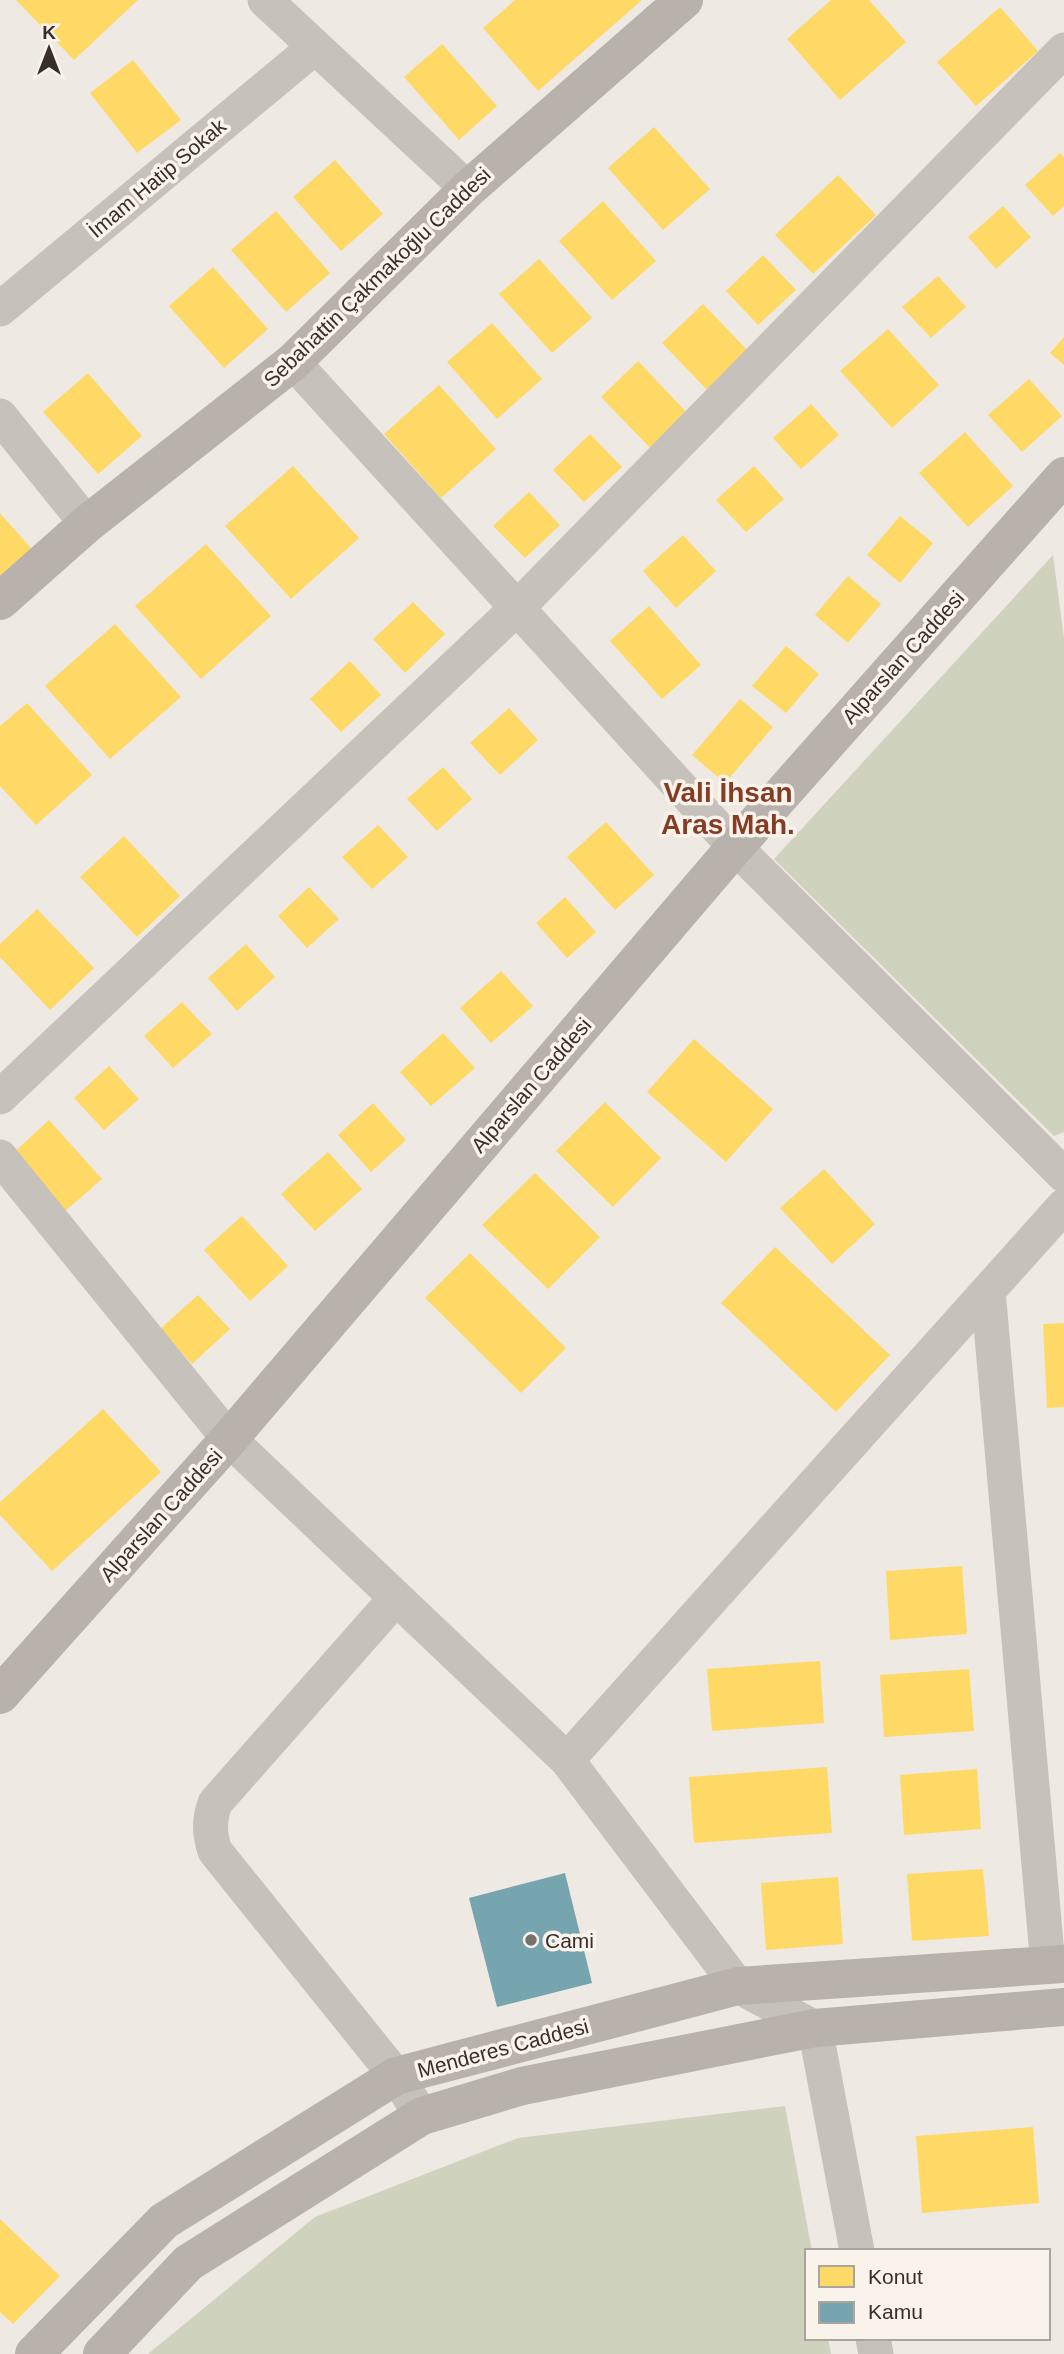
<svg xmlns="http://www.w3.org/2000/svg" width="1064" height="2354" font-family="Helvetica,sans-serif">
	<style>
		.green { fill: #cfd3be }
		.homes { fill: #ffd966 }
		.public { fill: #76a5af }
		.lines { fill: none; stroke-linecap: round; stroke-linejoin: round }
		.street { stroke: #c7c1bc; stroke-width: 35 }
		.secondary { stroke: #b8b1ac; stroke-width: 38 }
		.poi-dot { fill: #78706b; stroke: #faf3ec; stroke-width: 2.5 }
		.labels { text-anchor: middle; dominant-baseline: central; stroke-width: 7; stroke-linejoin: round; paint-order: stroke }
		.street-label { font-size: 21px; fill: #382f2a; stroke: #faf3ec }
		.poi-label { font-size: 21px; fill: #382f2a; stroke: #faf3ec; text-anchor: start }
		.district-label { font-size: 28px; font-weight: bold; fill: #853c25; stroke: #faf3ec }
	</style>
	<rect width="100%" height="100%" fill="#eee9e3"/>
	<!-- green -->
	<path class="green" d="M1053,555L1064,638V1132L1054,1136L774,859Z
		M785,2106L812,2251H807V2338H828L831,2354H148L315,2217L518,2138Z"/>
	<!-- homes -->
	<path class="homes" d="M16,0H138L74,60Z
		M515,0H642L538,91L483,28Z
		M831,0H869L906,42L840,100L787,39Z
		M1000,7L1038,51L976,106L937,62Z
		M442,44L497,106L459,140L404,77Z
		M133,60L181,120L137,153L90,93Z
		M654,127L710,189L663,230L608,168Z
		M1060,153L1064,157V206L1053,216L1025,185Z
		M335,160L383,214L341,251L293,197Z
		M838,175L876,215L813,274L775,235Z
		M603,201L656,261L612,300L559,241Z
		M1003,206L1031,237L996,269L968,237Z
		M276,211L330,273L286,312L231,250Z
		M763,255L796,290L758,325L726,291Z
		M539,259L592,318L552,353L499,294Z
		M213,267L268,329L224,368L169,306Z
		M938,276L966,307L931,338L902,307Z
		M703,304L754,357L713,396L662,343Z
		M492,323L542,379L497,419L447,362Z
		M888,329L939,385L892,428L840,371Z
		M1064,337V365L1050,353Z
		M638,361L691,417L654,452L601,397Z
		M88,373L142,436L98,474L43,412Z
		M1029,379L1062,416L1022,452L988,415Z
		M439,385L496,449L441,498L384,434Z
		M811,404L839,435L801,469L773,438Z
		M965,432L1013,486L968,527L919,473Z
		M590,434L622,467L584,502L553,470Z
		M293,466L359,538L291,599L225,526Z
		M754,466L784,499L746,532L716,500Z
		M529,492L560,525L525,558L493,526Z
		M0,513L37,555L0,587Z
		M900,516L933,543L900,583L867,555Z
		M683,535L716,571L676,608L643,571Z
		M206,544L271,616L201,679L135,606Z
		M848,576L881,604L848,643L815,615Z
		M413,602L445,634L405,673L373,639Z
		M649,606L701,665L662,699L610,641Z
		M115,624L181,697L110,759L45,686Z
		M786,646L819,674L786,713L752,686Z
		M350,661L381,695L341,732L310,699Z
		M740,699L773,727L725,783L692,755Z
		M27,703L92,775L36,825L0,786V726Z
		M509,708L538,740L500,775L470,743Z
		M443,767L472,799L437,831L407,799Z
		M606,822L654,875L615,910L567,857Z
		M378,825L408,857L372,889L342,857Z
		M124,836L180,896L137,937L80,877Z
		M309,887L339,919L307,948L278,916Z
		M565,897L596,932L567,958L536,923Z
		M37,909L94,968L50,1010L0,957V944Z
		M246,944L275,977L237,1011L208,978Z
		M501,971L533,1006L491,1043L460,1008Z
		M182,1002L212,1034L173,1068L144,1036Z
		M443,1033L475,1068L431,1106L400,1072Z
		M694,1039L773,1109L726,1162L647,1092Z
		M109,1066L139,1099L104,1130L74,1098Z
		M605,1102L661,1158L613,1207L556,1151Z
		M373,1103L406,1140L371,1172L338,1135Z
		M49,1120L102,1179L63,1213L11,1155Z
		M328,1152L362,1189L315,1231L281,1194Z
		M824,1169L875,1224L832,1264L780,1208Z
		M535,1173L600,1237L548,1289L482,1225Z
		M242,1216L288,1266L250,1301L204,1250Z
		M775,1247L890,1355L836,1412L721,1303Z
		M470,1253L566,1348L521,1393L425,1298Z
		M198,1295L230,1329L192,1364L160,1329Z
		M1064,1323V1407L1047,1408L1043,1324Z
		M103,1409L161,1472L52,1571L0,1515V1502Z
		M962,1566L967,1634L890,1640L886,1571Z
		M820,1661L824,1723L712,1731L707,1669Z
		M969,1669L974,1731L884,1737L880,1675Z
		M827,1767L832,1833L694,1843L689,1777Z
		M977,1769L981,1829L904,1835L900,1775Z
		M983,1869L989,1936L912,1941L907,1874Z
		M838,1877L843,1944L766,1950L761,1883Z
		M1033,2127L1039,2203L922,2213L916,2136Z
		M0,2219L60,2276L13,2324L0,2312Z"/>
	<!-- public -->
	<path class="public" d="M565,1873L592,1983L497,2007L469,1898Z"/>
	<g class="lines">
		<!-- street -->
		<path class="street" d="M265,0L468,189
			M0,309L315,47
			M293,362L735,847L1064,1175
			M0,416L87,524
			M0,1097L517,608L1064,50
			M0,1157L229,1439L567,1760L738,1986L815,2028L857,2251
			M988,1291L1048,1966
			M396,1598L215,1803C209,1820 209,1833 215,1851L396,2076L422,2116
			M567,1760L1064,1206
			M873,2338L876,2354"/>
		<!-- secondary -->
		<path class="secondary" d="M0,601L87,524L293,362L468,189L684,0
			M0,1695L229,1439L735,847L1064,476
			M34,2354L164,2221L396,2076L738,1986L1064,1964
			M102,2354L188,2263L422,2116L522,2086L815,2028L1064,2007"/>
	</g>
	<!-- markers -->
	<circle class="poi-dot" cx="531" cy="1940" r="7"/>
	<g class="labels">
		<!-- street labels -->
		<g class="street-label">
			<text transform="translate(157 178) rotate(-40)">İmam Hatip Sokak</text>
			<text transform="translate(377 277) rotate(-44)">Sebahattin Çakmakoğlu Caddesi</text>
			<text transform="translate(903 657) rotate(-48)">Alparslan Caddesi</text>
			<text transform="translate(531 1085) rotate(-49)">Alparslan Caddesi</text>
			<text transform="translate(161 1515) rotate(-48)">Alparslan Caddesi</text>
			<text transform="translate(503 2048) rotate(-15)">Menderes Caddesi</text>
		</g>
		<!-- poi labels -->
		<g class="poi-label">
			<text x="545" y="1940">Cami</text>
		</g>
		<!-- district labels -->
		<g class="district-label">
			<text x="728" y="792">Vali İhsan<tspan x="728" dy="32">Aras Mah.</tspan></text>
		</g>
	</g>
	<!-- legend -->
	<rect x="805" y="2249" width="245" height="91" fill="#faf3ec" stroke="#aca59e" stroke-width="2"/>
	<rect x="819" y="2266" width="35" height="21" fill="#ffd966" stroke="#aca59e" stroke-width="2"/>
	<text x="868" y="2284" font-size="21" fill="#382f2a">Konut</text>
	<rect x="819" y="2302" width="35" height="21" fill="#76a5af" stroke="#aca59e" stroke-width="2"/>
	<text x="868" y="2319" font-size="21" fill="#382f2a">Kamu</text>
	<!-- north arrow -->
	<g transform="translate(49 49)" stroke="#faf3ec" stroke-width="5" paint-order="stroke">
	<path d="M0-5L12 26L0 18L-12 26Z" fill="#382f2a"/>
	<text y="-10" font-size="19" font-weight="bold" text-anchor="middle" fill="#382f2a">K</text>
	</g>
</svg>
